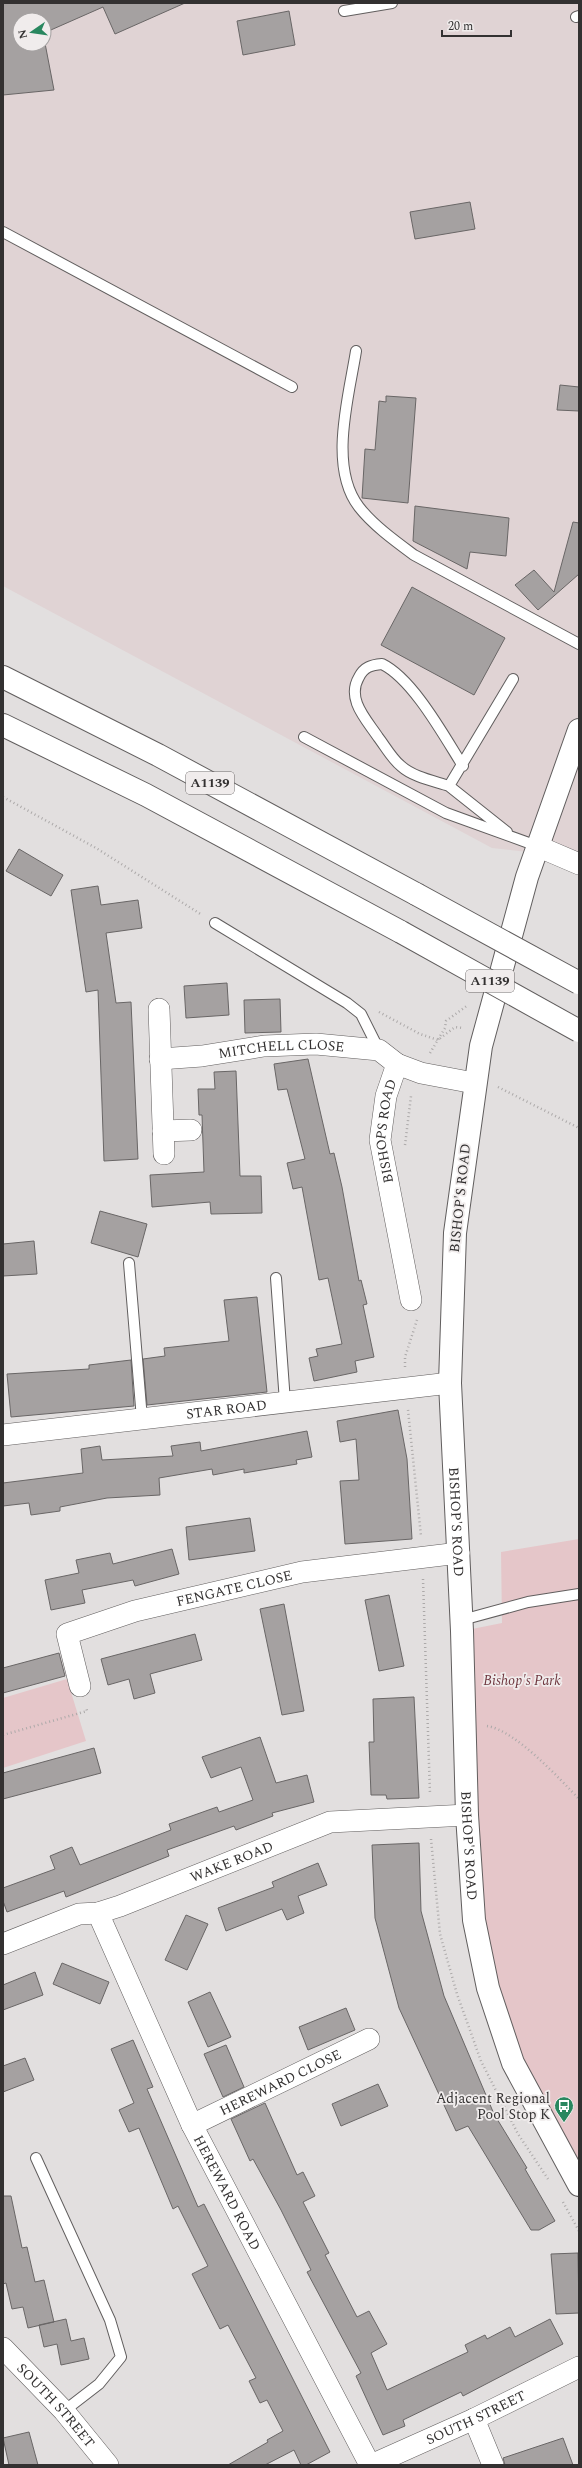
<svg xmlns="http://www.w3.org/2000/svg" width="582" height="2468" font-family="Spectral,serif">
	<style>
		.built { fill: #e0d3d4; fill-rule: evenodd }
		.green { fill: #e5c6c9 }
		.building { fill: #a5a1a1; stroke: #696666 }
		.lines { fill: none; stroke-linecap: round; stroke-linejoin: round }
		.lane-casing { stroke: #615e5e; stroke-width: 12 }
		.street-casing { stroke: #615e5e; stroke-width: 22 }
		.secondary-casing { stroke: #615e5e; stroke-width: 24 }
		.highway-casing { stroke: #615e5e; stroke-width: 24 }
		.path { stroke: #aca9a9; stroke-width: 2.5; stroke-dasharray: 1 3; stroke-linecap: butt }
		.lane { stroke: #fff; stroke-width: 10 }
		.street { stroke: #fff; stroke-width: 21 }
		.secondary { stroke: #fff; stroke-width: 22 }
		.highway { stroke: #fff; stroke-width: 22 }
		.highway-bridge-casing { stroke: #615e5e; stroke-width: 24; stroke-linecap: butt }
		.highway-bridge { stroke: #fff; stroke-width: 22 }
		.labels { text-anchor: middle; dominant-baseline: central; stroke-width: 3.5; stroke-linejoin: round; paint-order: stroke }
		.shield { fill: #f0ecec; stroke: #6c6969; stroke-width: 1 }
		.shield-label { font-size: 13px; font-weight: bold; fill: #333131 }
		.street-label { font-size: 14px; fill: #333131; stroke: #f0ecec }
		.park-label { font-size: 14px; font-style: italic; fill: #703941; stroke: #f0ecec }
		.poi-label { font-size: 14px; fill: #333131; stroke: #f0ecec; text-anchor: end }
	</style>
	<rect width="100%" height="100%" fill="#e2dfdf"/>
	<!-- built -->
	<path class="built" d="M3,3H579V858L492,848L3,586ZM20,20H44V44H20Z"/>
	<!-- green -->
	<path class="green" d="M579,1539V2184L488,1988L462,1631L502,1623L501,1552Z
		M67,1679L86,1741L3,1768V1698Z"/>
	<!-- building -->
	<path class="building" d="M3,3H185L115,34L103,7L44,33V20H20V44H44V38L54,90L3,95Z
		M289,11L295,45L243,55L237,21Z
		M470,202L475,229L415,239L410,212Z
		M560,385L579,387V411L557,410Z
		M386,396L416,398L408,503L362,498L365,449L375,450L379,401L386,402Z
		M415,506L509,518L506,556L470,552L467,569L413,541Z
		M573,522L579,523V574L538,610L515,585L534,570L554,592Z
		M412,587L505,638L474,695L381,645Z
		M19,849L63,875L51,896L6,871Z
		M98,886L101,905L138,900L142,928L106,933L116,1003L131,1002L138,1159L104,1161L98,990L86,992L71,890Z
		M227,983L229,1015L186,1018L184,986Z
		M280,999L281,1032L245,1033L244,1000Z
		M308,1059L330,1154L334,1153L342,1187L359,1281L361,1280L367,1304L363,1305L374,1357L355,1361L357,1372L314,1381L309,1358L318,1356L316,1349L342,1344L328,1278L319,1280L302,1187L293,1189L287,1163L305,1159L287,1089L278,1090L274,1064Z
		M236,1071L240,1176H261L262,1213L211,1214L210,1202L152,1207L150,1175L204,1172L202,1115H199L198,1089H215L214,1072Z
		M100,1211L147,1224L138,1257L91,1243Z
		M34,1241L37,1274L3,1276V1244Z
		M257,1297L267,1392L147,1405L143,1359L165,1356L164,1348L229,1341L224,1300Z
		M131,1360L134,1406L11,1417L7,1374L89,1369V1365Z
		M398,1410L407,1459L412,1539L345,1544L340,1481L359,1480L356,1439L340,1442L337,1421Z
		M307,1431L312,1457L296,1460L297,1464L244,1473V1469L213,1475L212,1469L159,1478L160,1495L107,1498L60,1507V1511L31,1515L29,1503L3,1506V1483L83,1473L81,1449L100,1446L102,1460L173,1456L171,1446L200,1442L201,1451Z
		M250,1518L255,1551L189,1560L186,1527Z
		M172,1549L179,1574L135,1586L133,1580L82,1590L85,1603L51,1610L45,1580L79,1573L76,1560L110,1553L113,1564Z
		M389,1595L404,1666L379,1671L365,1600Z
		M284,1604L304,1711L282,1715L260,1609Z
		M195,1634L202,1660L150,1674L155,1693L134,1699L129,1679L108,1685L101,1659Z
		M59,1653L65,1676L3,1693V1668Z
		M414,1697L419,1798L387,1799L386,1795H371L369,1742H374L373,1699Z
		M260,1737L276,1783L307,1775L314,1802L272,1813L273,1816L236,1830L234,1826L167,1850L169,1856L66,1897L64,1891L7,1912L3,1901V1888L55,1869L50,1856L72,1847L80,1865L171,1830L169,1824L217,1807L219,1812L253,1800L241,1767L211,1778L202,1757Z
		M94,1748L101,1773L3,1799V1773Z
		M419,1843L421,1911L444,1996L494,2114L527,2168L525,2169L555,2221L539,2230H531L468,2126L456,2131L399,2008L375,1918L372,1845Z
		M318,1863L327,1885L298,1896L304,1913L287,1920L282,1909L226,1931L218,1908L274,1887L272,1882Z
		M186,1915L208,1924L187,1970L165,1960Z
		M62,1963L109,1982L100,2004L53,1984Z
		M35,1972L43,1995L3,2010V1985Z
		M210,1992L231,2037L208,2047L188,2002Z
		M346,2008L355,2030L308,2050L299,2027Z
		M133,2040L153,2087L147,2089L198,2207L204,2204L330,2452L306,2465H301L294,2450L265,2465H228L268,2442L267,2440L283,2431L267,2400L260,2403L249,2381L256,2378L228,2325L220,2329L192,2274L208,2266L178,2206L173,2209L139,2128L129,2132L119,2110L134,2103L111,2049Z
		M226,2045L244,2087L223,2097L204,2054Z
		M25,2058L34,2080L3,2092V2066Z
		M378,2084L388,2106L341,2126L332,2104Z
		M265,2103L297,2175L303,2172L315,2196L303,2202L329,2253L325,2255L357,2317L369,2311L387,2344L371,2353L387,2390L468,2352L465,2345L485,2335L487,2339L510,2327L515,2337L550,2319L563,2344L463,2396L461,2392L403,2420L405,2426L383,2435L356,2376L361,2373L307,2272L311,2270L281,2210L253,2159L250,2161L231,2119Z
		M3,2196H11L22,2248L27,2247L35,2282L44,2280L54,2322L28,2328L23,2307L12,2309L6,2283L3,2284Z
		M578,2253L579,2313L556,2314L551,2254Z
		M66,2319L71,2341L84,2338L89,2359L61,2365L57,2344L44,2347L39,2325Z
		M29,2432L38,2465H9L3,2438Z
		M563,2438L573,2465H505L503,2458Z"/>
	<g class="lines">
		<!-- lane casing -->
		<g class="lane-casing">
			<path id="lane" d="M344,11L392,3
				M576,17L579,16
				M3,232L292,387
				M356,351C349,396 328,467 359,507C373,525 395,541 414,555L579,644
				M304,737L446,813L537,846
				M449,786C434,781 413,777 401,766C392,759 385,746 378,737C366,719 346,699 359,677C364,667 371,665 382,664C413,679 444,736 463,766
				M507,832L449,786L513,679
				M215,923L347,1003L361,1014L379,1050
				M129,1263L142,1419
				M276,1278L285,1402
				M462,1620L528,1602L579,1594
				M36,2158L110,2320L121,2357L99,2384L64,2411"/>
		</g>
		<!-- street casing -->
		<g class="street-casing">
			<g id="street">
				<path d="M537,846L579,864"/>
				<path d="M159,1009L164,1154"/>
				<path id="s1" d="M160,1059L202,1056L264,1046L316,1044L379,1050L397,1064"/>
				<path d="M163,1131L191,1130"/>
				<path id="s2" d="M411,1300L380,1140L386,1096L397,1064L421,1073L474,1083"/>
				<path id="s3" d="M3,1435L450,1383"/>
				<path id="s4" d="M80,1686L67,1634L135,1611L302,1572L459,1553"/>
				<path id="s5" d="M98,1913L192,2125L370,2465"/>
				<path id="s6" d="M3,1944L79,1914L98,1913L120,1906L330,1822L467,1815"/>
				<path id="s7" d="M192,2125L369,2039"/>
				<path id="s8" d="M3,2348L64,2411L108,2465"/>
				<path d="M474,2419L493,2465"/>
				<path id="s9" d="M371,2465L474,2419L579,2367"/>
			</g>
		</g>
		<!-- secondary casing -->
		<g class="secondary-casing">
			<g id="secondary">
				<path id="s10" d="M579,730L527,877L481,1046L455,1233L450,1383L462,1631L467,1815L474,1920L488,1988L513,2063L579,2185"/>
			</g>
		</g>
		<!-- highway casing -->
		<g class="highway-casing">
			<path id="highway" d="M3,677L158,755L416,894
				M3,725L146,795L401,932"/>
		</g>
		<!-- path -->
		<path class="path" d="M3,797L96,848L202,915
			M379,1012L420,1034L438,1040L455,1027L463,1028
			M430,1053L445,1028L446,1021L468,1005
			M498,1087L579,1128
			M405,1145L411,1096
			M405,1367V1357L417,1320
			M408,1410L421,1536
			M423,1579L430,1794
			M487,1726C515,1730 560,1779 579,1799
			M3,1735L87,1711L86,1707
			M431,1839L440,1934L457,1994L481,2061L518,2134L548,2179
			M563,2202L579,2231"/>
		<!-- lane -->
		<use href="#lane" class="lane"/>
		<!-- street -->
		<use href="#street" class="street"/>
		<!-- secondary -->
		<use href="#secondary" class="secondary"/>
		<!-- highway -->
		<use href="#highway" class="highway"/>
		<!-- highway-bridge casing -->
		<g class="highway-bridge-casing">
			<path id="highway-bridge" d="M416,894L579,983
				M401,932L579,1031"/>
		</g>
		<!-- highway-bridge -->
		<use href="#highway-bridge" class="highway-bridge"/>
	</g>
	<!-- icons -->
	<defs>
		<g id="bus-pin" transform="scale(1)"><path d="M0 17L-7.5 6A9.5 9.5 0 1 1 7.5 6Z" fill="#29875f" stroke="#f0ecec"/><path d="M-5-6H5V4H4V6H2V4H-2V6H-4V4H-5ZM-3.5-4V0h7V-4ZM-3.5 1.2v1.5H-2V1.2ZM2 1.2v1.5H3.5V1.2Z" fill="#fff"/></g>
	</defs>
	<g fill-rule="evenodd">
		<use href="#bus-pin" x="564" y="2106"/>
	</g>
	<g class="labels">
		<!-- shield labels -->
		<g class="shield">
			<rect x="186" y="772" width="48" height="22" rx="3"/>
			<rect x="466" y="970" width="48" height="22" rx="3"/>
		</g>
		<g class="shield-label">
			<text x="210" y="783">A1139</text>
			<text x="490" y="981">A1139</text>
		</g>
		<!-- street labels -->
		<g class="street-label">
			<text stroke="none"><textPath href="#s1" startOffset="122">MITCHELL CLOSE</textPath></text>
			<text stroke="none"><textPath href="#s2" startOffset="172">BISHOPS ROAD</textPath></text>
			<text transform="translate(460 1198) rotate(-84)">BISHOP'S ROAD</text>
			<text stroke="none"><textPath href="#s3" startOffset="225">STAR ROAD</textPath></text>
			<text stroke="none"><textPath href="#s10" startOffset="809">BISHOP'S ROAD</textPath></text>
			<text stroke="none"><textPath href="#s4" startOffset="227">FENGATE CLOSE</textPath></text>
			<text stroke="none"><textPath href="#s10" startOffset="1133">BISHOP'S ROAD</textPath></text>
			<text stroke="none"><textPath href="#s6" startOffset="244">WAKE ROAD</textPath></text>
			<text stroke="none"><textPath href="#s7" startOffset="98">HEREWARD CLOSE</textPath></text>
			<text stroke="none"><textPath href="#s5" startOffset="308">HEREWARD ROAD</textPath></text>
			<text stroke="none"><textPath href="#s8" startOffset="78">SOUTH STREET</textPath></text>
			<text stroke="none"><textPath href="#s9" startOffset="115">SOUTH STREET</textPath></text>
		</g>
		<!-- park labels -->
		<g class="park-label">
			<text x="522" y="1680">Bishop's Park</text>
		</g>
		<!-- poi labels -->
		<g class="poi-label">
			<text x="550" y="2098">Adjacent Regional<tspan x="550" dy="16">Pool Stop K</tspan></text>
		</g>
	</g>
	<!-- border -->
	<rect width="582" height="2468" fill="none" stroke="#333131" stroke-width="8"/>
	<!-- north arrow -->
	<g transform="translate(32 32) rotate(257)"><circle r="19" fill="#f0ecec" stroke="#a4a1a1"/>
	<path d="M0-3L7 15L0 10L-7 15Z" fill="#29875f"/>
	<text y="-6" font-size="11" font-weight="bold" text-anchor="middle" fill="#333131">N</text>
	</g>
	<!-- scale -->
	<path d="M442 30v6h69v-6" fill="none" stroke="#333131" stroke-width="2"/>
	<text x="448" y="30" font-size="12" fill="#333131" stroke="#f0ecec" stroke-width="3" paint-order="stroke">20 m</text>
</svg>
